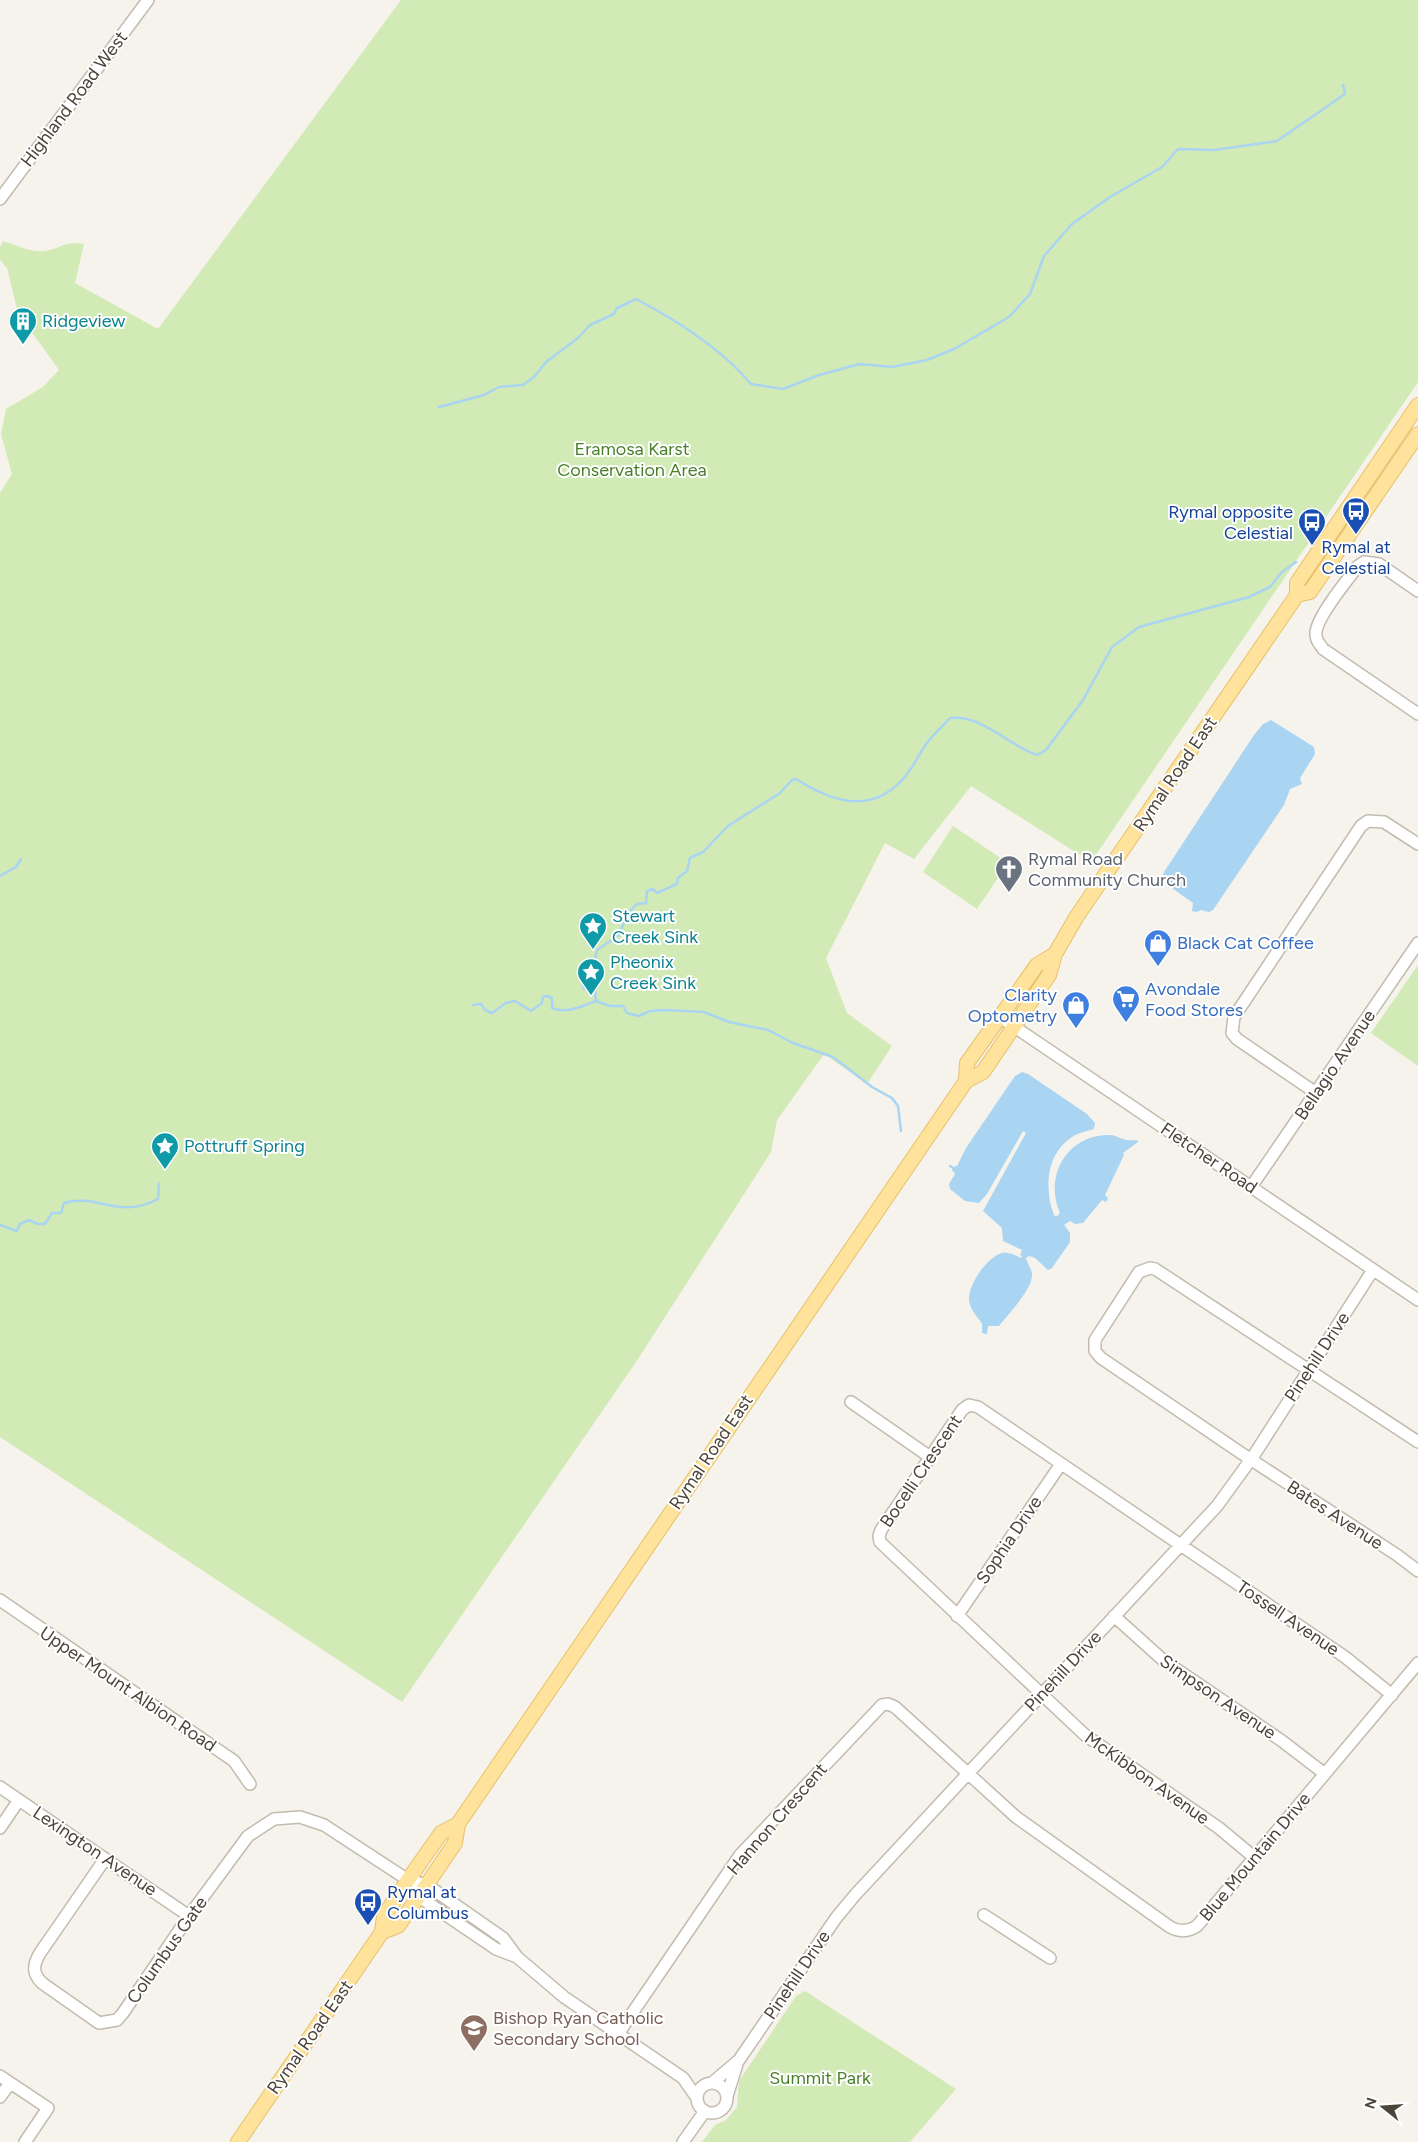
<svg xmlns="http://www.w3.org/2000/svg" width="1418" height="2142" font-family="Figtree,sans-serif">
	<style>
		.green { fill: #d2eab5 }
		.water { fill: #a9d4f2 }
		.lines { fill: none; stroke-linecap: round; stroke-linejoin: round }
		.stream { stroke: #a9d4f2; stroke-width: 2.5 }
		.minor-casing { stroke: #c2bbae; stroke-width: 14 }
		.major-casing { stroke: #e6c16a; stroke-width: 16 }
		.minor { stroke: #fff; stroke-width: 11 }
		.major { stroke: #ffe39c; stroke-width: 14 }
		.labels { text-anchor: middle; dominant-baseline: central; stroke-width: 4; stroke-linejoin: round; paint-order: stroke }
		.street-label { font-size: 18px; fill: #4b4439; stroke: #fff }
		.culture-label { font-size: 18px; fill: #0d838f; stroke: #fff; text-anchor: start }
		.park-label { font-size: 18px; fill: #4a7f2a; stroke: #fff }
		.transit-label { font-size: 18px; fill: #164399; stroke: #fff; text-anchor: end }
		.worship-label { font-size: 18px; fill: #5b616d; stroke: #fff; text-anchor: start }
		.shop-label { font-size: 18px; fill: #366cbe; stroke: #fff; text-anchor: start }
		.education-label { font-size: 18px; fill: #785e54; stroke: #fff; text-anchor: start }
	</style>
	<rect width="100%" height="100%" fill="#f6f3ec"/>
	<!-- green -->
	<path class="green" d="M401,0H1418V382L1091,862L971,786L914,859L885,843L826,958L847,1013L892,1046L867,1084L824,1054L777,1120L771,1152L636,1362L402,1702L0,1437V493L12,474L1,434L6,409L43,387L59,370L18,313L7,268L0,260V247L3,241C16,245 31,253 45,251C63,248 63,241 84,244L75,283L158,329Z
		M953,826L1008,863L977,909L923,872Z
		M1418,965V1066L1371,1033Z
		M805,1991L956,2089L910,2142H702L715,2125L726,2120L737,2107L739,2081L796,1996Z"/>
	<!-- water -->
	<path class="water" d="M1271,720L1314,747L1315,754L1300,778L1302,784L1290,789L1284,805L1213,910L1209,912L1201,910L1196,912L1192,911L1193,903L1165,883L1162,878L1164,872L1254,735L1263,724Z
		M1022,1072L1028,1074L1087,1114L1095,1123L1094,1129C1087,1131 1078,1133 1072,1137C1046,1154 1044,1189 1054,1215L1056,1217L1060,1213C1044,1177 1066,1136 1107,1135C1119,1134 1120,1142 1137,1140L1138,1142L1123,1153L1124,1155L1105,1195L1108,1198L1106,1202L1102,1200L1083,1223L1075,1224L1070,1221L1064,1225L1070,1233V1242L1052,1268L1048,1270L1035,1258L1029,1256L1026,1258C1027,1263 1031,1268 1032,1273C1034,1288 1008,1314 999,1326H988L987,1334L982,1333V1324C977,1316 970,1310 969,1300C968,1285 987,1257 1002,1253C1009,1252 1015,1255 1021,1258L1022,1256L1020,1255L1022,1250L1003,1241L1002,1228L983,1211L1026,1133L1023,1131L987,1194L979,1203L965,1201L950,1189L949,1184L955,1174L952,1170L955,1166H957L966,1148L1015,1076Z"/>
	<g class="lines">
		<!-- stream -->
		<path class="stream" d="M439,407L484,395L499,387L523,385L534,377L546,362L578,338L590,325L614,314L617,308L636,299C678,321 721,348 751,384L783,389L819,375L860,364L892,367L927,360L954,349L1009,317L1030,294L1044,256L1072,224L1110,197L1162,167L1178,149L1214,150L1277,141L1345,94L1343,85
			M0,876L16,867L21,859
			M596,1001L595,988L592,986L584,989L582,983L595,960L597,950L619,935L628,913L637,904L646,903L647,891L653,889L657,893L677,884L678,878L687,871L690,858L703,852L728,826L780,793L792,780L796,779C829,800 868,815 900,782C911,772 918,756 926,744C933,735 942,727 950,718C981,714 1008,745 1037,755L1046,750L1083,700L1112,647L1139,627L1249,597L1270,587L1282,572L1296,562
			M473,1005L481,1004L485,1010L492,1013L506,1003L515,1001L531,1011L542,1003L543,997L547,996L552,998V1008C565,1014 584,1006 596,1001L610,1006H623L627,1013L639,1016L650,1011L666,1010L704,1012L729,1022L768,1030L793,1043L833,1057L872,1087L892,1098L898,1106L901,1131
			M950,1166L953,1168
			M0,1225L17,1231L20,1224L29,1220L38,1224H45L52,1213H61L64,1203C98,1193 119,1220 158,1199L159,1184"/>
		<!-- minor casing -->
		<g class="minor-casing">
			<path id="minor" d="M0,199L148,0
				M1418,591L1379,564L1364,562L1358,566C1348,579 1314,620 1316,635C1316,641 1320,644 1323,649L1418,714
				M1000,1017L1418,1300
				M1316,1093L1237,1039L1232,1033L1234,1017L1361,826L1368,821L1384,822L1418,844
				M1251,1187L1418,943
				M851,1402L930,1457
				M1418,1442L1155,1269L1150,1268L1139,1272L1095,1340V1351L1101,1358L1241,1453L1397,1555L1418,1571
				M0,1600L234,1761L250,1784
				M957,1616L1061,1464
				M1114,1616L1163,1660L1282,1741L1325,1774
				M0,1787L189,1916
				M0,1828L19,1800
				M1255,1858L1219,1828L1085,1735L880,1542L879,1536L881,1530L962,1410L969,1405L978,1407L1345,1657L1392,1695
				M105,1859L40,1953C33,1965 32,1973 42,1983L99,2023L117,2020L123,2013L189,1916L248,1836L274,1819L300,1817L324,1825L408,1880L427,1885L503,1938L517,1957L564,1997L683,2078L697,2098
				M415,1891L418,1896L496,1949L517,1957
				M984,1915L1050,1958
				M618,2034L740,1855L882,1705L888,1704L895,1707L1016,1817L1170,1927C1179,1932 1188,1932 1197,1926L1418,1663
				M0,2076L48,2108L25,2142
				M712,2083L739,2060L836,1918L855,1895L1217,1506L1254,1455L1373,1270
				M697 2098a15 15 0 1 1 30 0a15 15 0 1 1-30 0Z
				M727,2096L737,2064
				M0,2097L10,2083
				M683,2142L705,2111"/>
		</g>
		<!-- major casing -->
		<g class="major-casing">
			<path id="major" d="M1297,595L1310,592L1418,434
				M966,1081L967,1063L1000,1017L1037,965L1055,954
				M382,1932L398,1926L432,1877L455,1843L458,1824L966,1081L983,1072L1049,975L1055,954L1077,916L1297,595V583L1418,405
				M238,2142L382,1932L384,1916L408,1880L441,1833L458,1824"/>
		</g>
		<!-- minor -->
		<use href="#minor" class="minor"/>
		<!-- major -->
		<use href="#major" class="major"/>
	</g>
	<!-- icons -->
	<defs>
		<g id="building-pin" transform="scale(1.4375)"><path d="M0 17L-7.5 6A9.5 9.5 0 1 1 7.5 6Z" fill="#0f9aa8" stroke="#fff"/><path d="M-4-6H4V6H1V3H-1V6H-4ZM-2.5-4.3h1.7v1.8h-1.7ZM.8-4.3h1.7v1.8H.8ZM-2.5-1h1.7V.8h-1.7ZM.8-1h1.7V.8H.8Z" fill="#fff"/></g>
		<g id="bus-pin" transform="scale(1.4375)"><path d="M0 17L-7.5 6A9.5 9.5 0 1 1 7.5 6Z" fill="#1a4fb4" stroke="#fff"/><path d="M-5-6H5V4H4V6H2V4H-2V6H-4V4H-5ZM-3.5-4V0h7V-4ZM-3.5 1.2v1.5H-2V1.2ZM2 1.2v1.5H3.5V1.2Z" fill="#fff"/></g>
		<g id="church-pin" transform="scale(1.4375)"><path d="M0 17L-7.5 6A9.5 9.5 0 1 1 7.5 6Z" fill="#6b7280" stroke="#fff"/><path d="M-1.2-6h2.4v3.5h3.3v2.4h-3.3V6h-2.4V-.1h-3.3v-2.4h3.3Z" fill="#fff"/></g>
		<g id="sight-pin" transform="scale(1.4375)"><path d="M0 17L-7.5 6A9.5 9.5 0 1 1 7.5 6Z" fill="#0f9aa8" stroke="#fff"/><path d="M0-6L1.8-2.2L6-1.7L2.9 1.2L3.7 5.4L0 3.3L-3.7 5.4L-2.9 1.2L-6-1.7L-1.8-2.2Z" fill="#fff"/></g>
		<g id="shop-pin" transform="scale(1.4375)"><path d="M0 17L-7.5 6A9.5 9.5 0 1 1 7.5 6Z" fill="#3f7fe0" stroke="#fff"/><path d="M-5-2.5h2.3a2.7 3.5 0 0 1 5.4 0H5L5.5 6h-11ZM-1.5-2.5h3a1.5 2.3 0 0 0-3 0Z" fill="#fff"/></g>
		<g id="supermarket-pin" transform="scale(1.4375)"><path d="M0 17L-7.5 6A9.5 9.5 0 1 1 7.5 6Z" fill="#3f7fe0" stroke="#fff"/><path d="M-6-5.5h2.5l.6 2H6L4.5 2H-2.5L-4.4-4H-6ZM-1.5 3.2a1.3 1.3 0 1 0 .1 0ZM3 3.2a1.3 1.3 0 1 0 .1 0Z" fill="#fff"/></g>
		<g id="school-pin" transform="scale(1.4375)"><path d="M0 17L-7.5 6A9.5 9.5 0 1 1 7.5 6Z" fill="#8d6e63" stroke="#fff"/><path d="M0-5L7-2L0 1L-7-2ZM-4 1L0 2.5L4 1V4Q0 6-4 4Z" fill="#fff"/></g>
	</defs>
	<g fill-rule="evenodd">
		<use href="#building-pin" x="23" y="321"/>
		<use href="#bus-pin" x="1356" y="511"/>
		<use href="#bus-pin" x="1312" y="522"/>
		<use href="#church-pin" x="1009" y="869"/>
		<use href="#sight-pin" x="593" y="926"/>
		<use href="#shop-pin" x="1158" y="943"/>
		<use href="#sight-pin" x="591" y="972"/>
		<use href="#supermarket-pin" x="1126" y="999"/>
		<use href="#shop-pin" x="1076" y="1005"/>
		<use href="#sight-pin" x="165" y="1146"/>
		<use href="#bus-pin" x="368" y="1902"/>
		<use href="#school-pin" x="474" y="2028"/>
	</g>
	<g class="labels">
		<!-- street labels -->
		<g class="street-label">
			<text transform="translate(74 99) rotate(-53)">Highland Road West</text>
			<text transform="translate(1175 774) rotate(-56)">Rymal Road East</text>
			<text transform="translate(1335 1065) rotate(-56)">Bellagio Avenue</text>
			<text transform="translate(1209 1158) rotate(34)">Fletcher Road</text>
			<text transform="translate(1317 1357) rotate(-57)">Pinehill Drive</text>
			<text transform="translate(711 1452) rotate(-56)">Rymal Road East</text>
			<text transform="translate(921 1471) rotate(-56)">Bocelli Crescent</text>
			<text transform="translate(1335 1515) rotate(33)">Bates Avenue</text>
			<text transform="translate(1009 1540) rotate(-56)">Sophia Drive</text>
			<text transform="translate(1288 1618) rotate(34)">Tossell Avenue</text>
			<text transform="translate(1063 1671) rotate(-47)">Pinehill Drive</text>
			<text transform="translate(128 1689) rotate(34)">Upper Mount Albion Road</text>
			<text transform="translate(1218 1697) rotate(34)">Simpson Avenue</text>
			<text transform="translate(1147 1778) rotate(35)">McKibbon Avenue</text>
			<text transform="translate(777 1819) rotate(-49)">Hannon Crescent</text>
			<text transform="translate(95 1851) rotate(34)">Lexington Avenue</text>
			<text transform="translate(1255 1857) rotate(-50)">Blue Mountain Drive</text>
			<text transform="translate(167 1950) rotate(-55)">Columbus Gate</text>
			<text transform="translate(797 1975) rotate(-56)">Pinehill Drive</text>
			<text transform="translate(310 2037) rotate(-55)">Rymal Road East</text>
		</g>
		<!-- culture labels -->
		<g class="culture-label">
			<text x="42" y="321">Ridgeview</text>
			<text x="612" y="916">Stewart<tspan x="612" dy="21">Creek Sink</tspan></text>
			<text x="610" y="962">Pheonix<tspan x="610" dy="21">Creek Sink</tspan></text>
			<text x="184" y="1146">Pottruff Spring</text>
		</g>
		<!-- park labels -->
		<g class="park-label">
			<text x="632" y="449">Eramosa Karst<tspan x="632" dy="21">Conservation Area</tspan></text>
			<text x="820" y="2078">Summit Park</text>
		</g>
		<!-- transit labels -->
		<g class="transit-label">
			<text x="1293" y="512">Rymal opposite<tspan x="1293" dy="21">Celestial</tspan></text>
			<text x="1356" y="547" text-anchor="middle">Rymal at<tspan x="1356" dy="21">Celestial</tspan></text>
			<text x="387" y="1892" text-anchor="start">Rymal at<tspan x="387" dy="21">Columbus</tspan></text>
		</g>
		<!-- worship labels -->
		<g class="worship-label">
			<text x="1028" y="859">Rymal Road<tspan x="1028" dy="21">Community Church</tspan></text>
		</g>
		<!-- shop labels -->
		<g class="shop-label">
			<text x="1177" y="943">Black Cat Coffee</text>
			<text x="1145" y="989">Avondale<tspan x="1145" dy="21">Food Stores</tspan></text>
			<text x="1057" y="995" text-anchor="end">Clarity<tspan x="1057" dy="21">Optometry</tspan></text>
		</g>
		<!-- education labels -->
		<g class="education-label">
			<text x="493" y="2018">Bishop Ryan Catholic<tspan x="493" dy="21">Secondary School</tspan></text>
		</g>
	</g>
	<!-- north arrow -->
	<g transform="translate(1383 2107) rotate(287)" stroke="#ffffff" stroke-width="4" paint-order="stroke">
	<path d="M0-4L9 19L0 12L-9 19Z" fill="#4b4439"/>
	<text y="-8" font-size="14" font-weight="bold" text-anchor="middle" fill="#4b4439">N</text>
	</g>
</svg>
